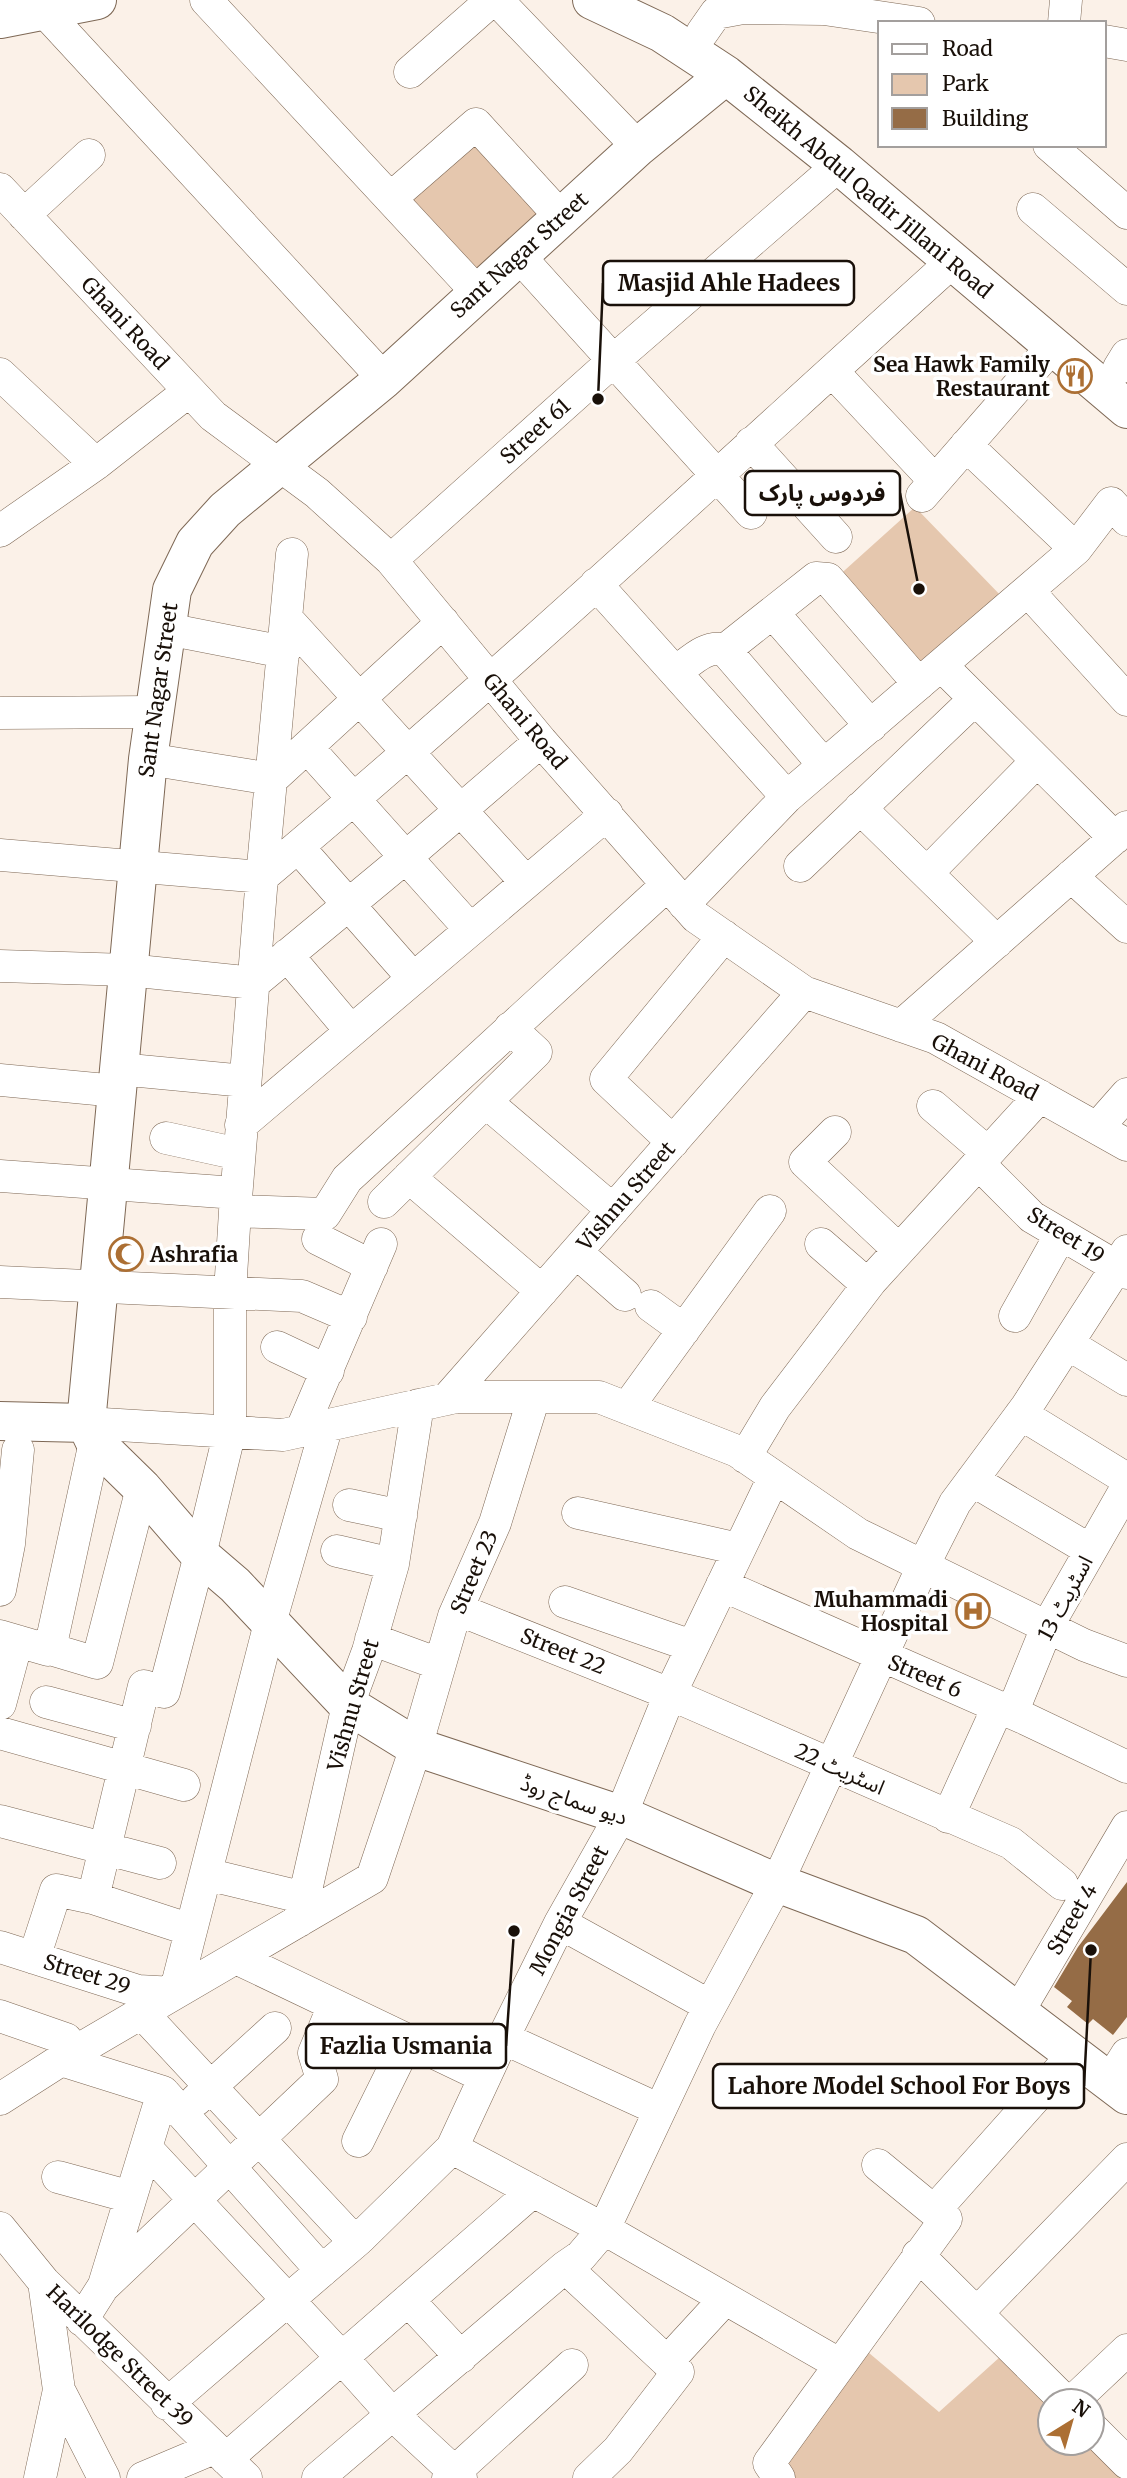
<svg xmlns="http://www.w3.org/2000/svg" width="1127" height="2478" font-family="Merriweather,'Noto Sans Arabic',serif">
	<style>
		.green { fill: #e5c7ae }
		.building { fill: #956c46 }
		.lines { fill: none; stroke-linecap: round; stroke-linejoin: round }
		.minor-casing { stroke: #7e6855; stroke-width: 33 }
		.major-casing { stroke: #7e6855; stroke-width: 40 }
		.minor { stroke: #fff; stroke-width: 32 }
		.major { stroke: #fff; stroke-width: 38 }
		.labels { text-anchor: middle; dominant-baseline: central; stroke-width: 7; stroke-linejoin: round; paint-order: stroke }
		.street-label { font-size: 21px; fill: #191009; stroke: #fff }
		.poi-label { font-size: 21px; font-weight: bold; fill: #191009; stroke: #fff; text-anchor: end }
		.leader { fill: none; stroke: #191009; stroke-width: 2.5 }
		.callout-dot { fill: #191009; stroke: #fff; stroke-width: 2.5 }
		.callout { fill: #fff; stroke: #191009; stroke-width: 2.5 }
		.callout-label { font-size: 23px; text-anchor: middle; font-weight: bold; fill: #191009 }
	</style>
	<rect width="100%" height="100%" fill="#fbf1e8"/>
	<!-- green -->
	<path class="green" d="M476,124L561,217L478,293L391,198Z
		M915,507L1005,600L921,676L835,579Z
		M856,2342L939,2412L1011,2347L1050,2401V2443H1092L1127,2478H779Z"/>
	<!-- building -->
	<path class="building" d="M1127,1882V2017L1113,2035L1093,2019L1088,2024L1067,2007L1072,2001L1054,1987L1078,1947Z"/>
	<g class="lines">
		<!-- minor casing -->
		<g class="minor-casing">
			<path id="minor" d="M206,0L478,293
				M497,0L638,147
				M45,12L384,379
				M1064,23L1066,0
				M702,33L716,13L743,8L824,9L919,23
				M1104,41L1127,45
				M410,72L492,0
				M1049,145L1127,213
				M0,189L213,416L317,493L391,560L541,741L696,917L804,992L936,1038L1127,1145
				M391,198L476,124L561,217
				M1033,209L1127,289
				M24,215L89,155
				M519,256L751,513
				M1119,368L1127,355
				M832,371L935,481
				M0,374L96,464L0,531
				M751,443L836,537
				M966,445L1076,549
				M96,464L189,391
				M922,496L1052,347
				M391,560L613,361L839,165
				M596,584L787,797L684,904
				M1028,591L1127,700
				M773,613L871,726
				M287,619L525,881
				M167,629L284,652
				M725,650L816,578L828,579L919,684
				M941,665L1115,838
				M676,672C690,662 706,644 725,650L824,765
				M0,713L154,712
				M307,747L470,929
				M148,759L272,779L443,622
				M787,797L1076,549L1111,503L1127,520
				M860,808L997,942
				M298,847L413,978
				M0,855L262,877C498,679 724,468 952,262
				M800,866L975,699
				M927,873L1037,761
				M1071,876L1127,927
				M287,955L351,1031
				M0,966L128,970L254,983L406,857L541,741
				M901,1026L1127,827
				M119,1069L245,1081
				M0,1080L117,1091
				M486,1102L613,1210
				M933,1106L988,1153
				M241,1125L607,814
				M1097,1128L1127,1094
				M835,1132L805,1162L899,1250
				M166,1138L239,1154
				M673,1142L606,1079L724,936
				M978,1163L1032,1217L1127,1273
				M0,1176L236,1193
				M409,1177L542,1291
				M384,1202L536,1052L510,1028
				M235,1211L325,1214L347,1179L667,885
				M318,1239L372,1266
				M821,1244L868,1285
				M576,1252L625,1295
				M0,1282L302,1296L351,1317
				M651,1306L684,1330
				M1015,1316L1061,1234
				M1068,1344L1127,1380
				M277,1347L328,1371
				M447,1399L804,992
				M627,1408L770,1211
				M1021,1414L1127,1479
				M86,1423L283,1435L456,1397H599L737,1451L858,1534L1084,1645L1127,1661
				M301,1431L381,1244
				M745,1457L775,1407L871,1281L1040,1096
				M972,1480L1090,1550
				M349,1505L401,1516
				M578,1513L739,1549
				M337,1551L393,1564
				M722,1585L1026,1719L1127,1767
				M0,1590L9,1544L18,1450
				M565,1602L692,1646
				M457,1609L670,1694L1011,1843L1062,1884
				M0,1636L48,1650L50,1649L95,1442
				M371,1639L439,1664
				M50,1649L97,1663L142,1488
				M46,1702L135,1726
				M0,1704L17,1641
				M1012,1713L1047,1627L1127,1487
				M0,1733L184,1785
				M948,1817L998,1707
				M0,1821L160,1863
				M206,1874L305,1898
				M93,1898L144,1686L164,1692L200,1555L230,1431V1293L235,1211L262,877L292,554
				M299,1921L348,1705L368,1651L393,1564L418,1405
				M560,1923L710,2006
				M0,1947L138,1991L175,1993L270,1623L327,1425
				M34,1958L56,1890L93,1898L191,1930
				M236,1958L485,2077
				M1018,2012L1127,1827
				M142,2013L355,2242
				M0,2016L66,2039L74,2052
				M503,2038L660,2110
				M61,2060L163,2092L322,2271
				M1110,2081L1127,2054
				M0,2099L61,2060L372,1878L416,1747L454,1616L495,1523L534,1397
				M196,2100L275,2028
				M358,2141L408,2040
				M146,2148L342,2358L393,2415L461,2478
				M452,2148L604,2229L839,2364
				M878,2165L934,2211L1074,2054
				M58,2177L131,2197
				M0,2228L44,2282L246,2478
				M918,2255L1065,2401
				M565,2267L678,2372L618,2450L589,2478
				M44,2282L59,2390L104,2478
				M104,2285L163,2092
				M408,2300L461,2357
				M977,2313L1127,2159
				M82,2320L103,2287L322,2079L314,2053L334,2005
				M667,2362L725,2299
				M1073,2401L1127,2350
				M167,2404L359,2239L452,2148L503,2038L560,1923L621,1815L670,1694L774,1477
				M1092,2428L1127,2463
				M226,2459L533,2191
				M40,2478L59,2390
				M143,2478L214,2448
				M318,2478L565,2267L581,2256L604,2229L700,2025L777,1883L923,1566L955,1503L1027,1406L1127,1251
				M448,2478L572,2365
				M779,2478L769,2463L946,2219L934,2211"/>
		</g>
		<!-- major casing -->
		<g class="major-casing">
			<path id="major" d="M592,0L662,33L726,75L839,165L1127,409
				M0,19L97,0
				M726,75L638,147L384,379L225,510L195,543L172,590L148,759L86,1423L95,1442L142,1488L200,1555L235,1585L348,1705L416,1747L621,1815L777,1883L916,1935L1127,2095
				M0,1421L86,1423"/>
		</g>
		<!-- minor -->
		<use href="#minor" class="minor"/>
		<!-- major -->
		<use href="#major" class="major"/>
	</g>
	<!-- icons -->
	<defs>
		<g id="restaurant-ring" transform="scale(1.75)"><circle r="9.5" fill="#fff" stroke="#ac6f33" stroke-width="1.5"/><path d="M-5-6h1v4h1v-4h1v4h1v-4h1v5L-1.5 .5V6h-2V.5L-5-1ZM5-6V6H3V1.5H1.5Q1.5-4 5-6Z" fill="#ac6f33"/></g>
		<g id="mosque-ring" transform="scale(1.75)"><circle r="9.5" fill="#fff" stroke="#ac6f33" stroke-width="1.5"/><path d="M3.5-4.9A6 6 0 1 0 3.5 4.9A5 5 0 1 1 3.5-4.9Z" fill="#ac6f33"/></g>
		<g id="hospital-ring" transform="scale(1.75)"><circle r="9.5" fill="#fff" stroke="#ac6f33" stroke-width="1.5"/><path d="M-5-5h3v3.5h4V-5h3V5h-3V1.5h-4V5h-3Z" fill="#ac6f33"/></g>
	</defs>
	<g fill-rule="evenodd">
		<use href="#restaurant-ring" x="1075" y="376"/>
		<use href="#mosque-ring" x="126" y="1254"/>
		<use href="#hospital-ring" x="973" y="1611"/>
	</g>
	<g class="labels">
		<!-- street labels -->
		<g class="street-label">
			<text transform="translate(868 192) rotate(40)">Sheikh Abdul Qadir Jillani Road</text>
			<text transform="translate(519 255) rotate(-42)">Sant Nagar Street</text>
			<text transform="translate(125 323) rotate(47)">Ghani Road</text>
			<text transform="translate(535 431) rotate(-42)">Street 61</text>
			<text transform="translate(158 690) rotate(-82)">Sant Nagar Street</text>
			<text transform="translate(525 721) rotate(50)">Ghani Road</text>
			<text transform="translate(985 1067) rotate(28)">Ghani Road</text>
			<text transform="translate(626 1196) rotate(-49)">Vishnu Street</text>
			<text transform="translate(1066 1235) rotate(32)">Street 19</text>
			<text transform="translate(474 1572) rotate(-67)">Street 23</text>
			<text transform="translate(1065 1598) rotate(-62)">اسٹریٹ 13</text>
			<text transform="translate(563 1651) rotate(22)">Street 22</text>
			<text transform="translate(925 1676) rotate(23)">Street 6</text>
			<text transform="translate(353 1705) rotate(-74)">Vishnu Street</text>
			<text transform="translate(840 1769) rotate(24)">اسٹریٹ 22</text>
			<text transform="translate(574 1800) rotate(19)">دیو سماج روڈ</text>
			<text transform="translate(569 1910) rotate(-62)">Mongia Street</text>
			<text transform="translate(1072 1919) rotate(-60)">Street 4</text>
			<text transform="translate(87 1974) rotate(17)">Street 29</text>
			<text transform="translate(120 2356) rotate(44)">Harilodge Street 39</text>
		</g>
		<!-- poi labels -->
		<g class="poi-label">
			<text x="1050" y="364">Sea Hawk Family<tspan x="1050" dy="24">Restaurant</tspan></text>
			<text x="150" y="1254" text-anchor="start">Ashrafia</text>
			<text x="948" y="1599">Muhammadi<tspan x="948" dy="24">Hospital</tspan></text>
		</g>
	</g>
	<!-- callouts -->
	<path class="leader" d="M598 399L603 283M919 589L900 493M514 1931L506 2046M1091 1950L1084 2086"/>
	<g class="callout-dot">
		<circle cx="598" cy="399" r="7"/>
		<circle cx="919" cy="589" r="7"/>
		<circle cx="514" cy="1931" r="7"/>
		<circle cx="1091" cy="1950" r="7"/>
	</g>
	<g class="callout">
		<rect x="603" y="261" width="251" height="44" rx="7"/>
		<rect x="745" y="471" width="155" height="44" rx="7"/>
		<rect x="306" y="2024" width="200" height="44" rx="7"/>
		<rect x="713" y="2064" width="371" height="44" rx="7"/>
	</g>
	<g class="callout-label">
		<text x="729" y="291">Masjid Ahle Hadees</text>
		<text x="822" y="501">فردوس پارک</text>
		<text x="406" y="2054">Fazlia Usmania</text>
		<text x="899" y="2094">Lahore Model School For Boys</text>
	</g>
	<!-- legend -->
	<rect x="878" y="21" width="228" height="126" fill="#ffffff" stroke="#a39f9d" stroke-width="2"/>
	<rect x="892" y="44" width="35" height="10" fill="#ffffff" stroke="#a39f9d" stroke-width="2"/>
	<text x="942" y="56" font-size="21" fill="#191009">Road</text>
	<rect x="892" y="74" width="35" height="21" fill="#e5c7ae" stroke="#a39f9d" stroke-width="2"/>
	<text x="942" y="91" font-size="21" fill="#191009">Park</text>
	<rect x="892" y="108" width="35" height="21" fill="#956c46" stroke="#a39f9d" stroke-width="2"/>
	<text x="942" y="126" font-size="21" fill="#191009">Building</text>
	<!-- north arrow -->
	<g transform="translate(1071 2422) rotate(37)"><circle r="33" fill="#ffffff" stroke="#a39f9d" stroke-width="2"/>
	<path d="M0-5L12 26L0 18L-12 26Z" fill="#ac6f33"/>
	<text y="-10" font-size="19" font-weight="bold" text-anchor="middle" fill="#191009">N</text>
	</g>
</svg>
